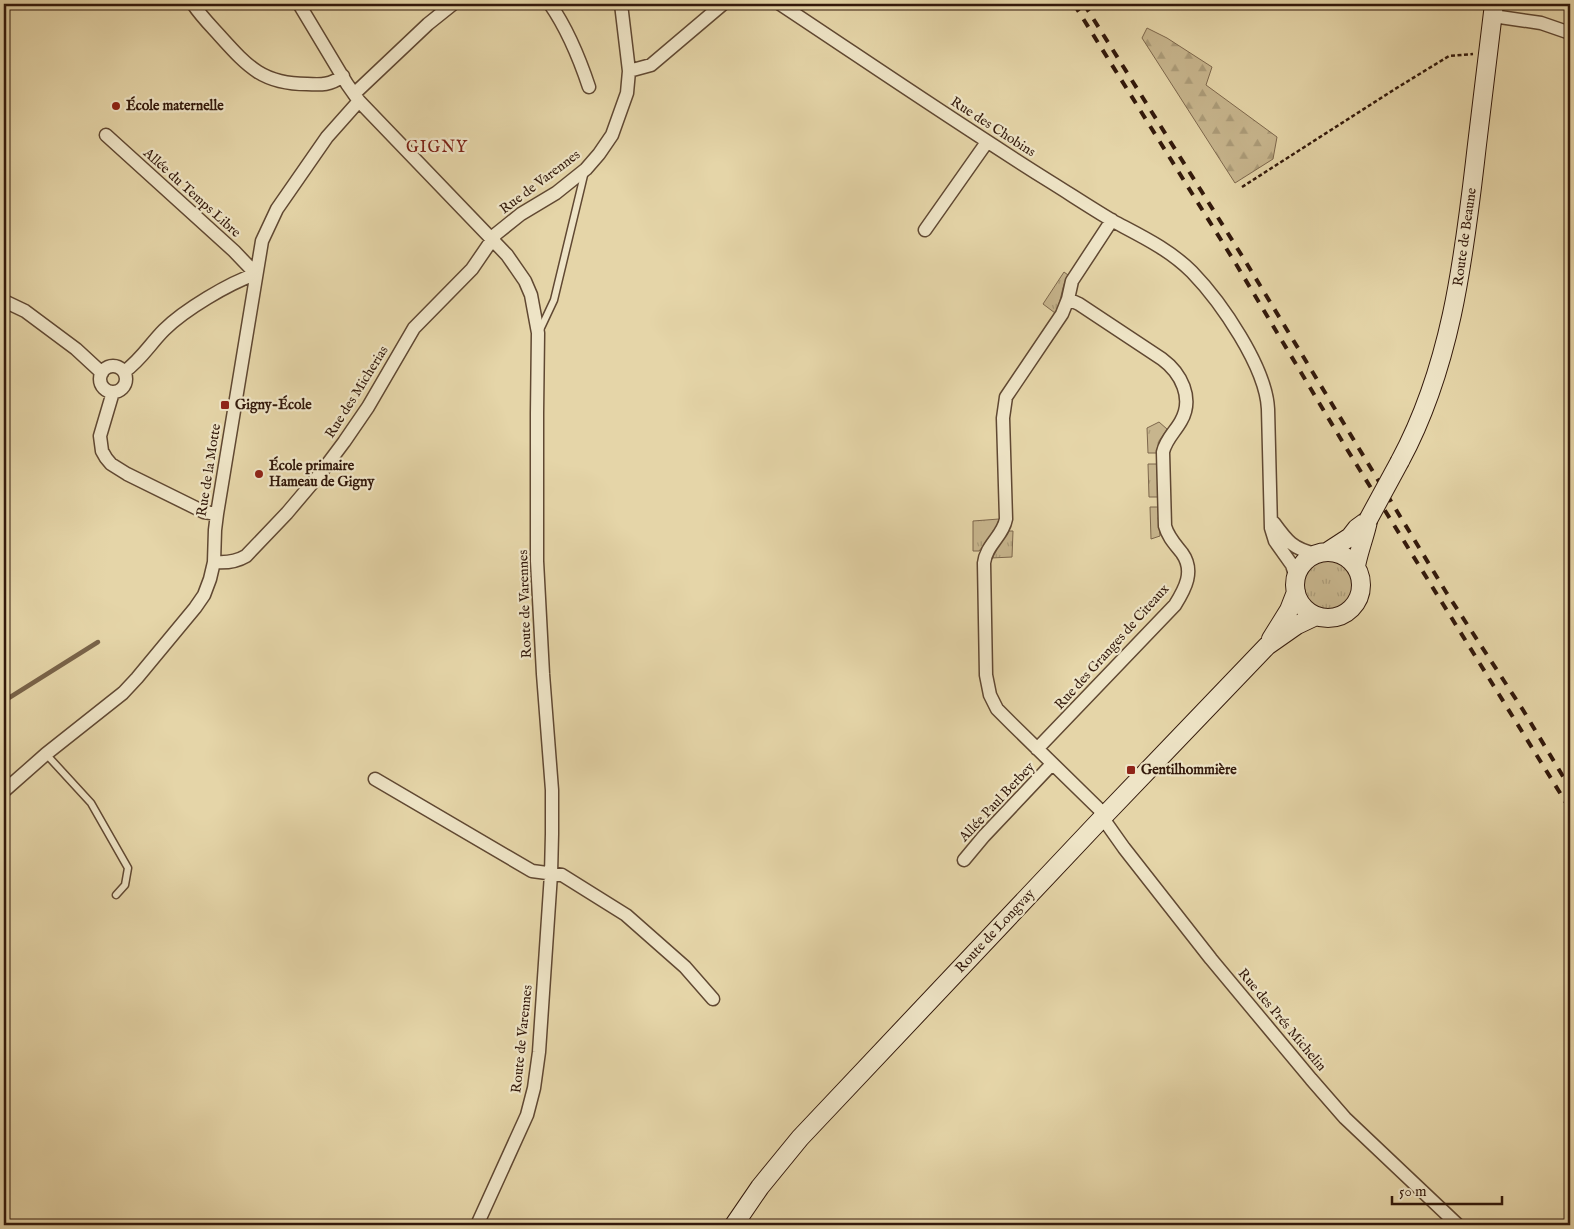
<svg xmlns="http://www.w3.org/2000/svg" width="1574" height="1229" font-family="'IM FELL English',serif">
	<style>
		.grass { fill: url(#grass-tufts); stroke: #7d674c }
		.forest { fill: url(#forest-firs); stroke: #7d674c }
		.lines { fill: none; stroke-linecap: round; stroke-linejoin: round }
		.stream { stroke: #796349; stroke-width: 4.5 }
		.lane-casing { stroke: #604832; stroke-width: 9 }
		.street-casing { stroke: #604832; stroke-width: 15 }
		.secondary-casing { stroke: #33190b; stroke-width: 20 }
		.path { stroke: #33190b; stroke-width: 2.5; stroke-dasharray: 4 2.5; stroke-linecap: butt }
		.lane { stroke: #eee4c6; stroke-width: 6 }
		.street { stroke: #eee4c6; stroke-width: 12 }
		.secondary { stroke: #eee4c6; stroke-width: 18 }
		.rail { stroke: #33190b; stroke-width: 4; stroke-dasharray: 9 9; stroke-linecap: butt }
		.secondary-bridge-casing { stroke: #33190b; stroke-width: 20; stroke-linecap: butt }
		.secondary-bridge { stroke: #eee4c6; stroke-width: 18 }
		.poi-dot { fill: #8f2418; stroke: #eee4c6; stroke-width: 2 }
		.labels { text-anchor: middle; dominant-baseline: central; stroke-width: 4.5; stroke-linejoin: round; paint-order: stroke }
		.poi-label { font-size: 14px; font-weight: bold; fill: #33190b; stroke: #eee4c6; text-anchor: start }
		.street-label { font-size: 14px; fill: #33190b; stroke: #eee4c6 }
		.quarter-label { font-size: 16px; letter-spacing: 1px; fill: #7a1f14; stroke: #eee4c6 }
	</style>
	<defs>
		<pattern id="grass-tufts" width="24" height="20" patternUnits="userSpaceOnUse" patternTransform="scale(1.25)"><rect width="24" height="20" fill="#c7b58d"/><path d="M3 7l-1-3M5 7V3M7 7l1-3M15 17l-1-3M17 17v-4M19 17l1-3" fill="none" stroke="#ab9b78"/></pattern>
		<pattern id="forest-firs" width="22" height="20" patternUnits="userSpaceOnUse" patternTransform="scale(1.25)"><rect width="22" height="20" fill="#c7b58d"/><path d="M5 1l3.5 6h-7zM16 11l3.5 6h-7z" fill="#ab9b78"/></pattern>
	</defs>
	<rect width="100%" height="100%" fill="#e5d5a8"/>
	<filter id="stains"><feTurbulence type="fractalNoise" baseFrequency=".004" numOctaves="4"/><feColorMatrix values="0 0 0 0 .2 0 0 0 0 .09 0 0 0 0 .02 0 0 0 .5 -.17"/></filter>
	<radialGradient id="worn" r=".72"><stop offset=".6" stop-color="#630" stop-opacity="0"/><stop offset="1" stop-color="#630" stop-opacity=".3"/></radialGradient>
	<!-- grass -->
	<path class="grass" d="M1064,272L1068,275C1061,287 1062,301 1055,313L1043,304Z
		M1159,422L1167,429L1159,441L1157,453H1148L1147,428Z
		M1148,464H1157L1158,497H1149Z
		M1150,507H1158L1160,536L1151,539Z
		M999,519L995,531L979,551H973V521Z
		M1008,531H1013L1012,557L991,558L997,545Z
		M1303 585a26 26 0 1 1 52 0a26 26 0 1 1-52 0Z"/>
	<!-- forest -->
	<path class="forest" d="M1147,28L1167,38L1212,67L1206,85L1277,137L1273,159L1235,183L1142,38Z"/>
	<g class="lines">
		<!-- stream -->
		<path class="stream" d="M4,701L98,642"/>
		<!-- lane casing -->
		<g class="lane-casing">
			<path id="lane" d="M539,332L554,300L585,171
				M46,754L91,803L128,868L125,885L116,895"/>
		</g>
		<!-- street casing -->
		<g class="street-casing">
			<path id="street" d="M193,4C201,16 211,26 220,36C248,67 263,84 307,84C322,85 330,85 343,76
				M299,4L347,84L359,101L507,255L525,281L531,295L538,333L537,413V561L543,674L552,790V834L551,874L539,1052L534,1088L527,1115L477,1225
				M550,4C568,30 579,57 589,87
				M780,4C869,63 958,124 1049,181C1070,194 1091,208 1113,221C1141,236 1169,249 1192,272C1221,302 1266,367 1268,409L1271,528L1275,541L1292,565L1296,578
				M1493,16L1541,23L1570,33
				M629,71L651,65L723,4
				M354,94L428,24L453,4
				M106,135L234,251L256,274C229,283 184,310 164,330C150,344 141,360 124,372
				M1112,220L1072,281L1068,299L1062,314L1006,397L1003,418L1006,519C1003,536 986,545 984,563L986,675L990,695L997,709L1013,725L1100,810L1107,824L1124,848L1211,959L1311,1079L1345,1118L1458,1225
				M925,230L987,142
				M4,301L25,311L76,349L102,373
				M100 379a13 13 0 1 1 26 0a13 13 0 1 1-26 0Z
				M113,392L100,436L102,451L106,458L111,464L127,474L204,512L217,514
				M1274,523C1287,541 1293,549 1316,554
				M214,562C225,563 236,562 246,556L287,513L320,474L344,442L368,407L414,328L472,269L496,234L521,214L556,193L586,169L599,154L612,135L627,93L629,71L621,4
				M1037,749L1175,605C1185,589 1195,571 1182,553C1175,544 1168,537 1165,526L1163,452C1166,439 1175,432 1181,421C1194,398 1181,373 1162,359L1079,304L1068,299
				M375,779L532,871L562,875L626,915L685,967L713,999
				M4,791L46,754L123,693L137,678L195,608L204,595L210,579L214,562L215,530L217,514L262,241L277,209L327,137L359,101
				M964,860L984,836L1052,764"/>
		</g>
		<!-- secondary casing -->
		<g class="secondary-casing">
			<path id="secondary" d="M1400,461C1450,368 1463,265 1475,162C1481,109 1488,56 1494,4
				M1295 585a33 33 0 1 1 66 0a33 33 0 1 1-66 0Z
				M1327,552L1350,537L1357,528L1368,520
				M1356,566C1359,550 1365,536 1368,521
				M1271,639L1289,610L1296,592
				M734,1225L760,1187L800,1138L1104,816L1267,646L1297,625L1316,616"/>
		</g>
		<!-- path -->
		<path class="path" d="M1242,187L1395,89L1449,56L1473,54"/>
		<!-- lane -->
		<use href="#lane" class="lane"/>
		<!-- street -->
		<use href="#street" class="street"/>
		<!-- secondary -->
		<use href="#secondary" class="secondary"/>
		<!-- rail -->
		<path class="rail" d="M1074,4L1236,264L1345,446L1570,809
			M1084,4L1244,259L1446,592L1523,710L1570,788"/>
		<!-- secondary-bridge casing -->
		<g class="secondary-bridge-casing">
			<path id="secondary-bridge" d="M1368,520L1400,461"/>
		</g>
		<!-- secondary-bridge -->
		<use href="#secondary-bridge" class="secondary-bridge"/>
	</g>
	<!-- markers -->
	<g class="poi-dot">
		<circle cx="116" cy="106" r="5"/>
		<rect x="220" y="400" width="10" height="10" rx="2.5"/>
		<circle cx="259" cy="474" r="5"/>
		<rect x="1126" y="765" width="10" height="10" rx="2.5"/>
	</g>
	<g class="labels">
		<!-- poi labels -->
		<g class="poi-label">
			<text x="126" y="106">École maternelle</text>
			<text x="235" y="405">Gigny-École</text>
			<text x="269" y="466">École primaire<tspan x="269" dy="16">Hameau de Gigny</tspan></text>
			<text x="1141" y="770">Gentilhommière</text>
		</g>
		<!-- street labels -->
		<g class="street-label">
			<text transform="translate(993 127) rotate(33)">Rue des Chobins</text>
			<text transform="translate(540 182) rotate(-37)">Rue de Varennes</text>
			<text transform="translate(192 193) rotate(42)">Allée du Temps Libre</text>
			<text transform="translate(1465 237) rotate(-82)">Route de Beaune</text>
			<text transform="translate(357 392) rotate(-58)">Rue des Micherias</text>
			<text transform="translate(209 470) rotate(-81)">Rue de la Motte</text>
			<text transform="translate(525 604) rotate(-92)">Route de Varennes</text>
			<text transform="translate(1112 647) rotate(-48)">Rue des Granges de Citeaux</text>
			<text transform="translate(997 802) rotate(-47)">Allée Paul Berbey</text>
			<text transform="translate(995 931) rotate(-47)">Route de Longvay</text>
			<text transform="translate(1282 1020) rotate(50)">Rue des Prés Michelin</text>
			<text transform="translate(522 1039) rotate(-84)">Route de Varennes</text>
		</g>
		<!-- quarter labels -->
		<g class="quarter-label">
			<text x="437" y="148">GIGNY</text>
		</g>
	</g>
	<!-- margin -->
	<rect width="1574" height="1229" fill="none" stroke="#e5d5a8" stroke-width="20"/>
	<rect x="5" y="5" width="1564" height="1219" fill="none" stroke="#33190b" stroke-width="2.5"/>
	<rect x="10" y="10" width="1554" height="1209" fill="none" stroke="#33190b"/>
	<!-- scale -->
	<path d="M1392 1196v8h110v-8" fill="none" stroke="#33190b" stroke-width="2.5"/>
	<text x="1399" y="1196" font-size="15" fill="#33190b" stroke="#eee4c6" stroke-width="4" paint-order="stroke">50 m</text>
	<rect width="100%" height="100%" filter="url(#stains)"/>
	<rect width="100%" height="100%" fill="url(#worn)"/>
</svg>
